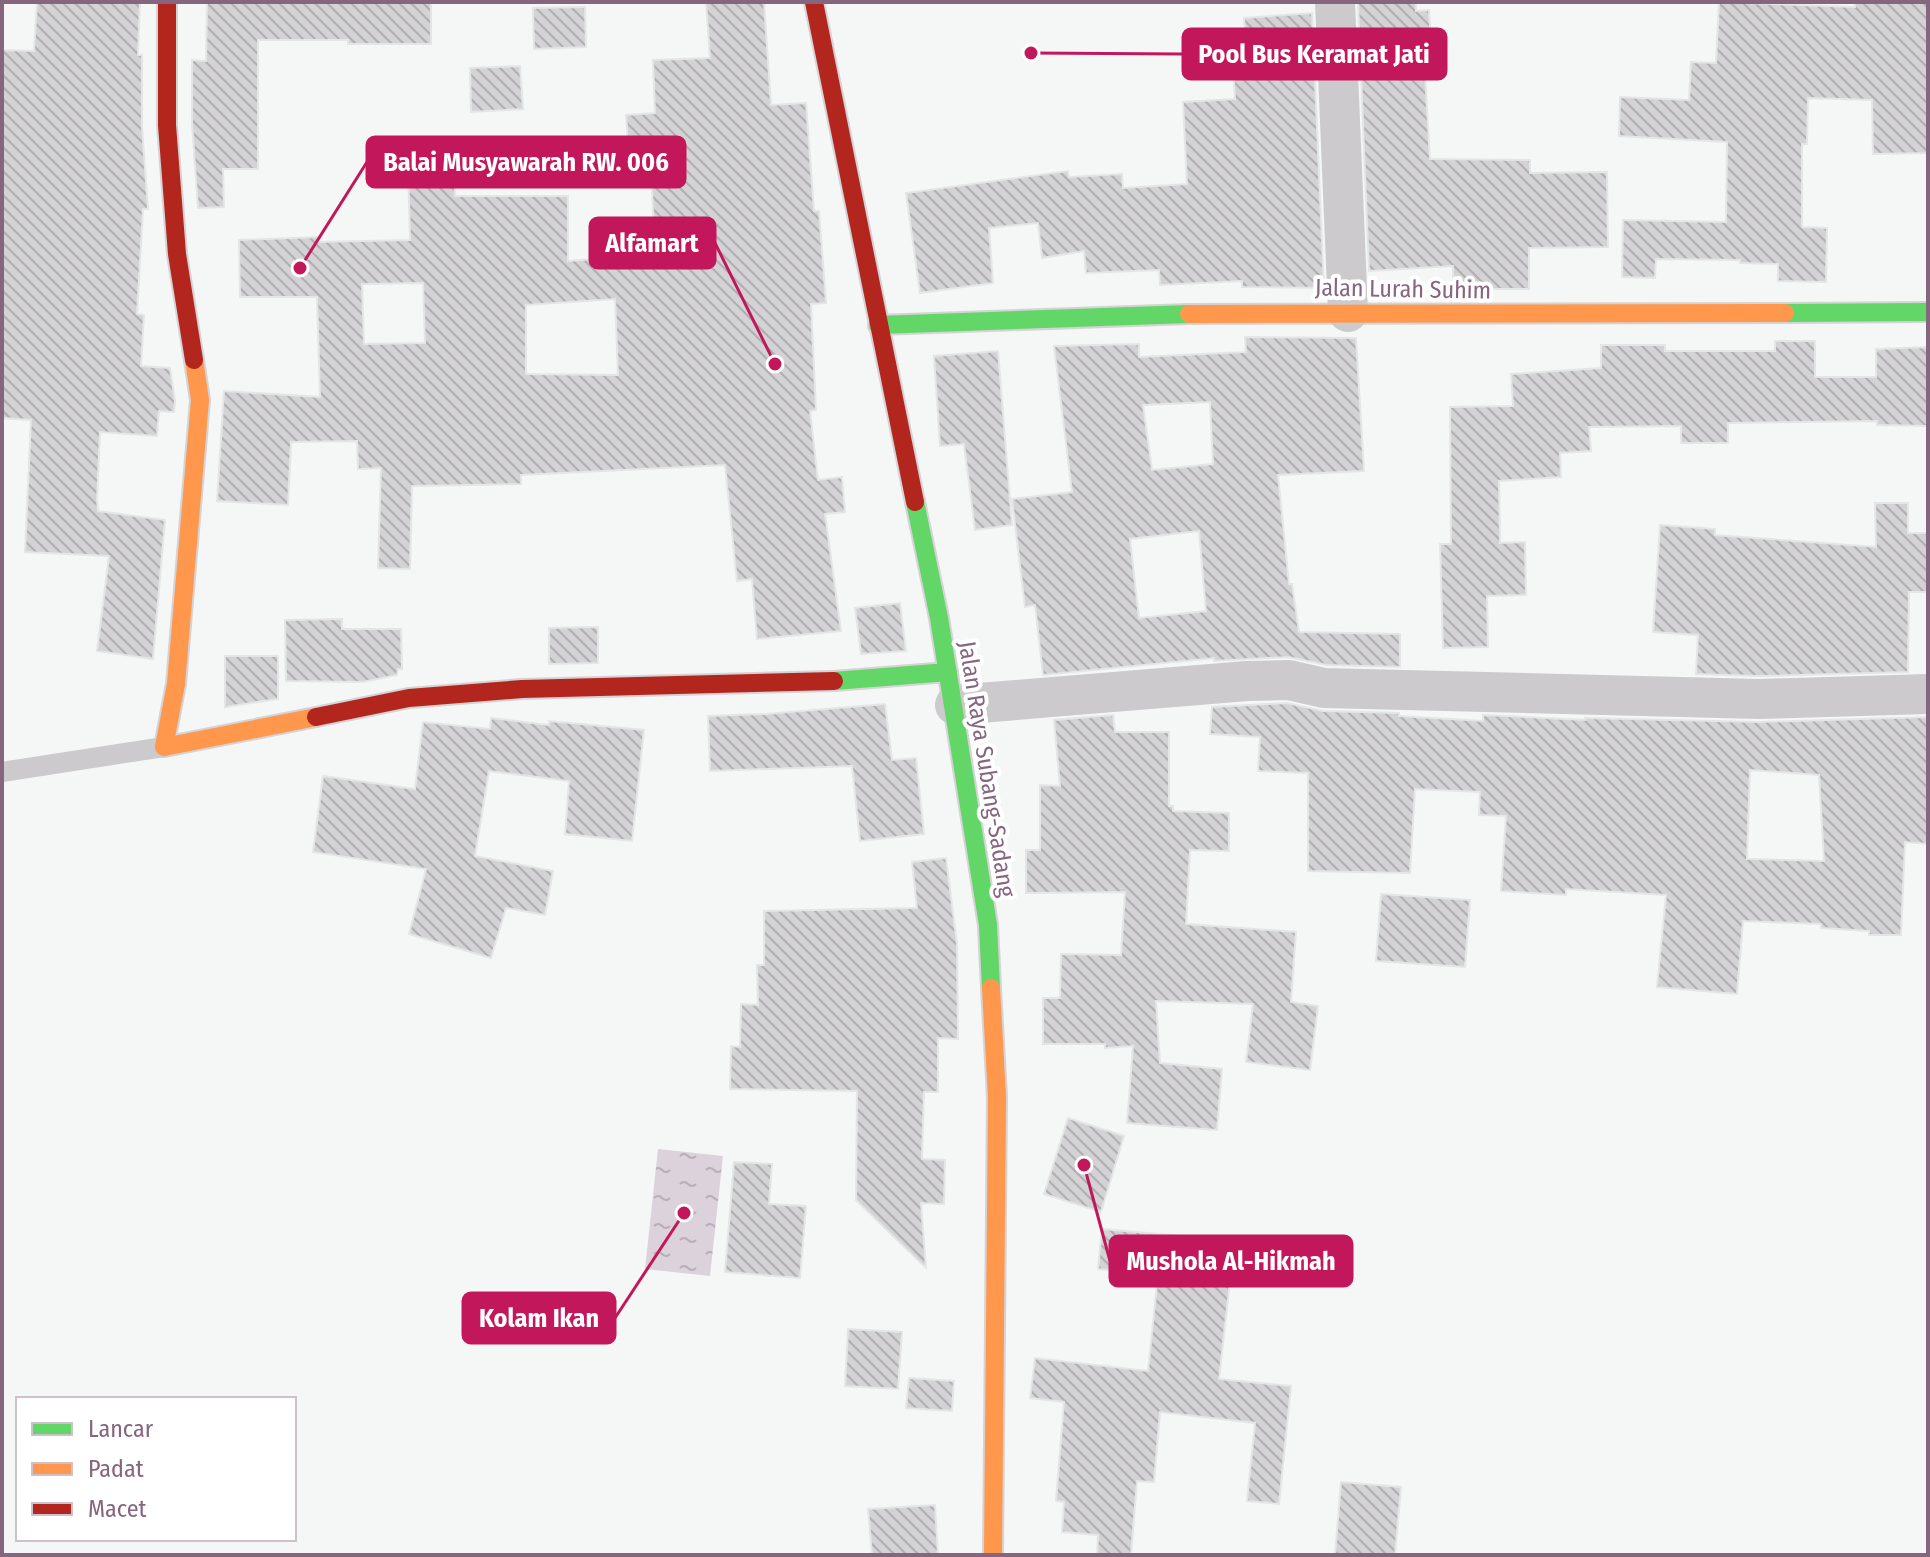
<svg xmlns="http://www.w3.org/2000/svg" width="1930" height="1557" font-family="'Fira Sans Condensed',sans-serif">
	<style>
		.water { fill: url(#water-ripples) }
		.building { fill: url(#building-back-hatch); stroke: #e4e6e6; stroke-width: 2; fill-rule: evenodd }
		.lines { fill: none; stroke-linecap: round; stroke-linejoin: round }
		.fast-casing { stroke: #d5d3d5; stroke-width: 22 }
		.slow-casing { stroke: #d5d3d5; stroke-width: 22 }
		.jam-casing { stroke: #d5d3d5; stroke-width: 22 }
		.lane { stroke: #cccacc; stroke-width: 20 }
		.street { stroke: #cccacc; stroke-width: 40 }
		.fast { stroke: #63d668; stroke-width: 18 }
		.slow { stroke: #ff974d; stroke-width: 18 }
		.jam { stroke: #b3261e; stroke-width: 18 }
		.labels { text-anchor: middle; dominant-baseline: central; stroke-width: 8; stroke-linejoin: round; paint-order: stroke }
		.street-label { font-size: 24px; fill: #86657f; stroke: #fff }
		.leader { fill: none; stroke: #c2185b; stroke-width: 3 }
		.callout-dot { fill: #c2185b; stroke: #fff; stroke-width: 3 }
		.callout { fill: #c2185b; stroke: #c2185b; stroke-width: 3 }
		.callout-label { font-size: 26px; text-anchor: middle; font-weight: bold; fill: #fff }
	</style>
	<defs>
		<pattern id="water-ripples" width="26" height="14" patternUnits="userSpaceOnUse" patternTransform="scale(2)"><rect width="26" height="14" fill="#dcd2dc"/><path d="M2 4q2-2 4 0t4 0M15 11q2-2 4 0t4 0" fill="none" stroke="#b8aeb8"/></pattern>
		<pattern id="building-back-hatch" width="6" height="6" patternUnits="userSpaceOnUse" patternTransform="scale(2)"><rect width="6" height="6" fill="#d3d2d4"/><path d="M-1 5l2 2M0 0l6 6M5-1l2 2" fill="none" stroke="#b1aeb1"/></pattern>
	</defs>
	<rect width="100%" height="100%" fill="#f5f6f6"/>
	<!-- water -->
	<path class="water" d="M658,1149L723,1156L710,1276L645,1269Z"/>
	<!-- building -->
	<path class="building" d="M37,2H140L138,55H142V127L148,209H143L137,314L144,315L141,366L170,368L175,401L174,412L159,411L157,436L100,432L97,500L98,511L165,520L153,659L97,651L109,556L25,552L31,420L2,418V50L34,51Z
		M207,2H431V44H348V40H258V169H223L224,207L198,208L192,124V60L206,61Z
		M706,2H764L771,105L806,103L814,211H819L826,303L811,304L816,410L810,411L818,480L842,477L845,512L825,514L841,631L757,639L752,579L737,581L725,465L521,475V484L412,486L410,569L378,568L381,468L358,469L357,441L291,442L288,505L217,501L224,391L320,397L317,297H240L239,240L318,237V242L410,240L408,165L454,163L455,196H568V261L655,255L651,168L630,169L626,115L655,113L653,60L710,58ZM423,283L425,343L364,344L362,284ZM615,299L618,375L526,374V305Z
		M1358,2H1416V11L1429,10L1432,57H1424L1430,159L1530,160V173L1607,172L1608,247L1529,248V289H1453V266L1369,271Z
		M1719,2L1855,7V2H1928V153L1873,154L1872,100L1808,98L1807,144H1802V227L1827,228L1826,282L1778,281V264L1740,263V260L1656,259L1655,278L1622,277L1623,220L1726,222L1727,142L1619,136L1620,97L1689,100L1691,62L1716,63Z
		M585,7L586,47L534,49L533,8Z
		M1312,13L1324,288L1242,287V281L1160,285L1159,270L1086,273L1084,251L1042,258L1038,223L989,228L993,283L920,293L906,193L1068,171L1069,177L1122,174L1123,188L1187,184L1183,102L1235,99L1233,63L1248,62L1244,18Z
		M520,66L523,109L471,112L470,68Z
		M1245,337L1356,338L1364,471L1278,475L1289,584H1292L1299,632L1400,634V667L1327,665L1288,657L1214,661V658L1043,675L1035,605L1025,607L1012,499L1072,492L1054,346L1139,344V357L1246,352ZM1210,402L1213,464L1152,470L1143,405ZM1199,531L1206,611L1139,618L1130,539Z
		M1775,341H1815V377H1876V349L1928,347V426L1877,425V421L1728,423V443H1681V426L1589,427L1591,451L1560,453L1561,477L1499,481L1500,543L1525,542L1526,595L1487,596L1488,647L1443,648L1440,544H1451L1450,407L1513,406L1511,374L1601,368V345H1665V351H1775Z
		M998,351L1012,525L975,530L964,444L940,446L934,356Z
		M1875,503H1908V533H1928V592H1909L1908,672L1759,676L1696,674L1698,635L1653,632L1660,525L1715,529V535L1876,547Z
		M900,603L906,651L861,654L855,608Z
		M342,619V629H401L402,669H398L397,675L363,682L286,681L285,620Z
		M598,627V663L549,664V628Z
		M225,656H278V699L225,707Z
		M1287,703L1323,711L1399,713V716L1483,721V715L1585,720V718L1758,722L1928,717V844L1905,842L1901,935H1869V931L1821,928V924L1743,921L1737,994L1657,987L1666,895L1566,889V895L1501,891L1506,816L1479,815L1480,792L1415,789L1410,873L1308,871V773L1258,771L1260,737L1210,734L1212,707ZM1750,770L1819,775L1824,861L1747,859Z
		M885,704L892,760L916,758L924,834L860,841L852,766L710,771L708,716L766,714Z
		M1113,715L1115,732H1169V806H1173V811L1229,813V851L1190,850L1186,924L1296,932L1291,1002L1318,1006L1310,1070L1246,1062L1253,1004L1156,1001L1160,1063L1222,1069L1217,1130L1127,1123L1133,1046L1105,1048V1044H1043V998H1060L1061,954L1121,955L1125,892L1026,893V850H1040V785L1060,786L1054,720Z
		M491,718L549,725V721L644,730L632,841L565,834L569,781L489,771L475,856L553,871L545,915L506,908L491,958L409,934L426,869L313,852L323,776L415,789L423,722L490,729Z
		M946,858L957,944L958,1039L938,1038V1092H924L922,1159L945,1160L944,1204L921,1203L926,1268L856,1200L857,1091L730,1089L731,1046L740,1047L741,1004L758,1005L757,965H764V911L917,908L912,862Z
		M1381,894L1470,900L1465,967L1376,961Z
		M1068,1118L1124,1136L1101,1212L1044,1194Z
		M734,1162L772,1164L769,1204L806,1206L800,1278L725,1272Z
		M1102,1229L1274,1244L1271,1284L1230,1281L1219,1379L1291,1386L1279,1504L1247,1501L1255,1423L1160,1412L1154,1482L1137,1481L1131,1555H1097L1098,1535L1062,1532L1064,1502L1056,1501L1064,1402L1030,1398L1035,1358L1148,1371L1158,1275L1098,1269Z
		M848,1329L902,1332L898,1389L845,1386Z
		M909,1378L954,1381L952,1411L906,1408Z
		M1341,1482L1401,1487L1395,1555H1335Z
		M935,1505L938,1555H872L868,1509Z"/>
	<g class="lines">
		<!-- fast casing -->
		<g class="fast-casing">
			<path id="fast" d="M1785,313L1928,312
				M878,325L1189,314
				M915,502L939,618L988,925L991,988
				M834,681L948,672"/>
		</g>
		<!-- slow casing -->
		<g class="slow-casing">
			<path id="slow" d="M1189,314L1785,313
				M194,360L200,400L176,684L164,747L316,717
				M991,988L997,1097L993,1555"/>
		</g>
		<!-- jam casing -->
		<g class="jam-casing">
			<path id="jam" d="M167,2V125L177,254L194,360
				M814,2L915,502
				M316,717L409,698L522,689L834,681"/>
		</g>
		<!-- lane -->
		<path class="lane" d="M2,772L164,747"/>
		<!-- street -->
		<path class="street" d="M1335,2L1348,312
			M955,705L1247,681L1289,680L1324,688L1759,699L1928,694"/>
		<!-- fast -->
		<use href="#fast" class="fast"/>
		<!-- slow -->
		<use href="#slow" class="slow"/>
		<!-- jam -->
		<use href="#jam" class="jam"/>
	</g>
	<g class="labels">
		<!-- street labels -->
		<g class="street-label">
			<text transform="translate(1403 289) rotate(1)">Jalan Lurah Suhim</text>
			<text transform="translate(987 769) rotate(81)">Jalan Raya Subang-Sadang</text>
		</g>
	</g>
	<!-- callouts -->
	<path class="leader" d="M1031 53L1183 54M300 268L367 162M775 364L715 243M1084 1165L1110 1261M684 1213L615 1318"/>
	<g class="callout-dot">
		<circle cx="1031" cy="53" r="8"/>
		<circle cx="300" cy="268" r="8"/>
		<circle cx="775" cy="364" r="8"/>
		<circle cx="1084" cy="1165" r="8"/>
		<circle cx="684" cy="1213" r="8"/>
	</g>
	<g class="callout">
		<rect x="1183" y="29" width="263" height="50" rx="8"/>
		<rect x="367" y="137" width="318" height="50" rx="8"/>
		<rect x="590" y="218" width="125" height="50" rx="8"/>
		<rect x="1110" y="1236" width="242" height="50" rx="8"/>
		<rect x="463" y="1293" width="152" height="50" rx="8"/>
	</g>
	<g class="callout-label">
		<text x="1314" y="63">Pool Bus Keramat Jati</text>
		<text x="526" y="171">Balai Musyawarah RW. 006</text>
		<text x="652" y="252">Alfamart</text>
		<text x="1231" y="1270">Mushola Al-Hikmah</text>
		<text x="539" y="1327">Kolam Ikan</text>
	</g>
	<!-- border -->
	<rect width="1930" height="1557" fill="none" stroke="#86657f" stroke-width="8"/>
	<!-- legend -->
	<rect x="16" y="1397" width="280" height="144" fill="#ffffff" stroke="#cfc1cc" stroke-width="2"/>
	<rect x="32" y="1423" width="40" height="12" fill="#63d668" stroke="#cfc1cc" stroke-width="2"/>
	<text x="88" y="1437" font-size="24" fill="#86657f">Lancar</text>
	<rect x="32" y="1463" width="40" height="12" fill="#ff974d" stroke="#cfc1cc" stroke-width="2"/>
	<text x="88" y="1477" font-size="24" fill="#86657f">Padat</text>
	<rect x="32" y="1503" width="40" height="12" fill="#b3261e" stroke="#cfc1cc" stroke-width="2"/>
	<text x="88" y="1517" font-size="24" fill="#86657f">Macet</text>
</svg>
